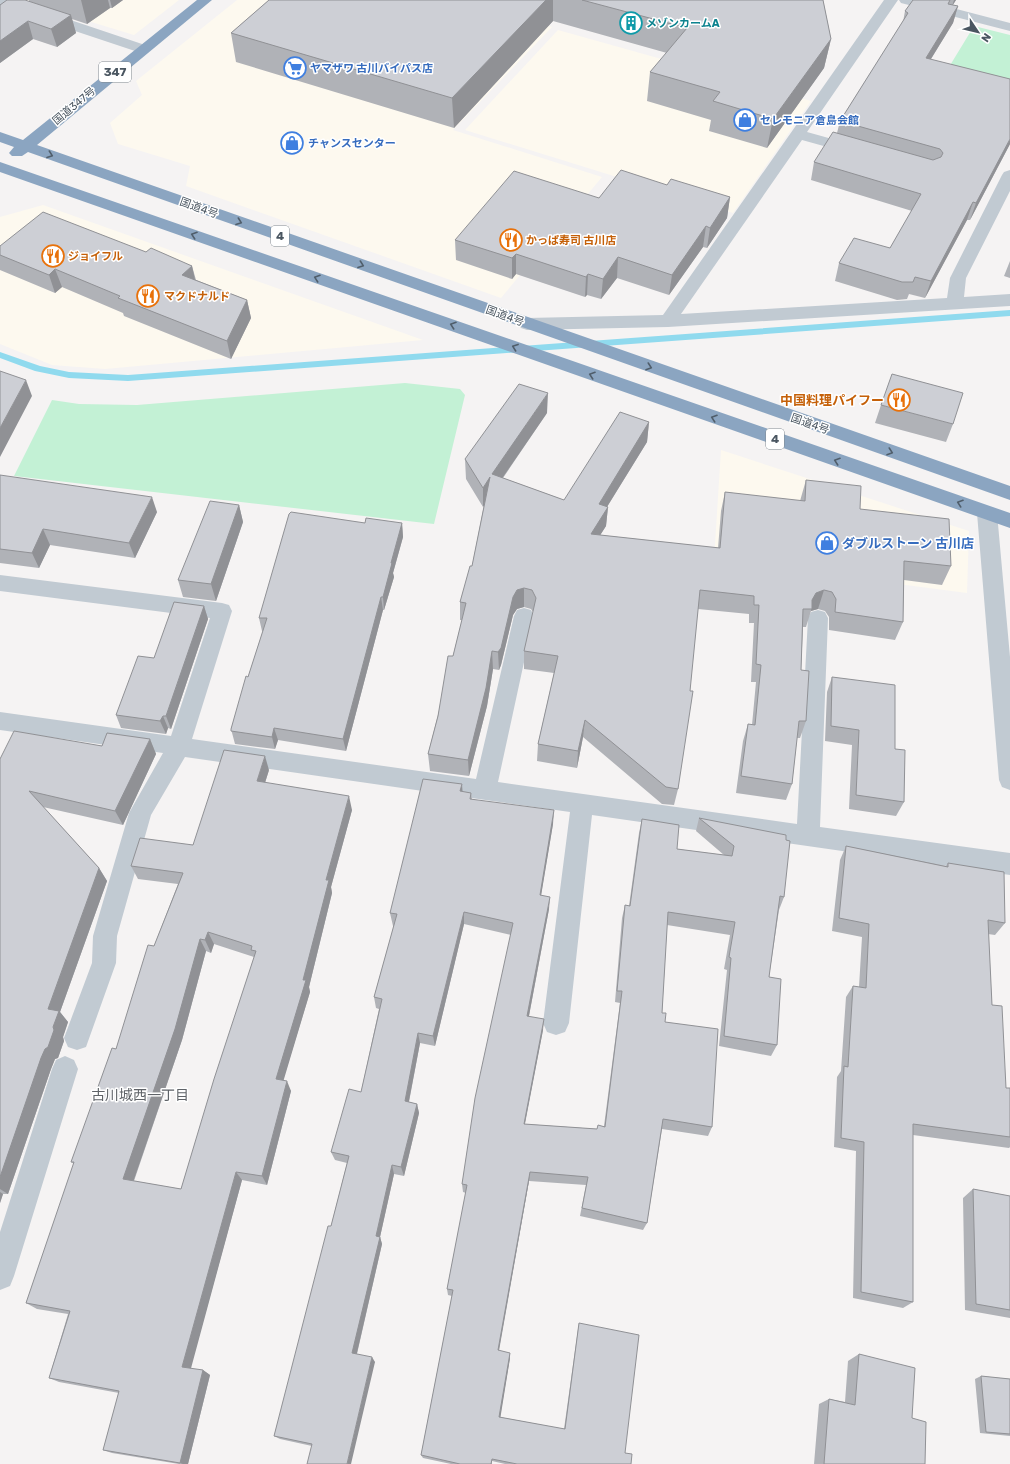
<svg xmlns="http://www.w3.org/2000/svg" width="1010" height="1464" font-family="Rubik,'Noto Sans JP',sans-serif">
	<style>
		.commercial { fill: #fdf9ef }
		.green { fill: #c3f1d5 }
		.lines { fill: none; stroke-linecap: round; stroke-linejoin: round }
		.stream { fill: #90daee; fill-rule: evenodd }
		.minor { fill: #c1cad2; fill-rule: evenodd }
		.highway { fill: #8ba5c1; fill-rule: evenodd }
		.wall { fill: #b0b2b7; fill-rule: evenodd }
		.shaded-wall { fill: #909195 }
		.building { fill: #cdcfd5; stroke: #909195; fill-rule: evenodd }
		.oneway { stroke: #505e6b }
		.labels { text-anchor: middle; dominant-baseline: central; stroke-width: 3; stroke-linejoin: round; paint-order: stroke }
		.far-culture-label { font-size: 11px; font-weight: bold; fill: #0d838f; stroke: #fff; text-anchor: start }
		.far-shop-label { font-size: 11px; font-weight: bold; fill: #366cbe; stroke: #fff; text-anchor: start }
		.far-street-label { font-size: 11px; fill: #4a5661; stroke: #fff }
		.far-food-label { font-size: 11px; font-weight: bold; fill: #c56008; stroke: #fff; text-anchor: start }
		.shield { fill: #fff; stroke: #808990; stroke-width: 1 }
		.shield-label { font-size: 12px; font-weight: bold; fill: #4a5661 }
		.food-label { font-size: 13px; font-weight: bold; fill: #c56008; stroke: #fff; text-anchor: end }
		.shop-label { font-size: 13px; font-weight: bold; fill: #366cbe; stroke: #fff; text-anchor: start }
		.neighbourhood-label { font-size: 14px; fill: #5f6368; stroke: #fff }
	</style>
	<rect width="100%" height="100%" fill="#f5f3f3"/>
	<!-- commercial -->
	<path class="commercial" d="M19,0H179L134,35Z
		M237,0H457L552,27L453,130L602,177L501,298L186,186L190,166L118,144L110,123L142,95L136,81Z
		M558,30L811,101L733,213L465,130Z
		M43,205L423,340L105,369L52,365L0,344V217Z
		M721,450L969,531L967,593L714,560Z"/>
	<!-- green -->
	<path class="green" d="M974,26L1010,35V83L949,67Z
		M405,383L460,389L465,395L434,524L14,476L52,400L79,404L137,405Z"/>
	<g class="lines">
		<!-- stream -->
		<path class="stream" d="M1010,310V316L128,381L69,378L35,371L0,358V352L40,366L69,372L128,375Z"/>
		<!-- minor -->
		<path class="minor" d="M0,0H11L148,46L150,49L148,52H138L0,6Z
			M884,0H898L807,132L861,147L864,150L861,153L856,155L802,140L681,314L947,298L950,278L1002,175L1004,172L1010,170V191L966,278L964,297L1010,294V306L668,327L527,330L521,328L518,324L521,320L527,318L663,315Z
			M899,0H922L1010,23V31L901,3Z
			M987,506L994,508L997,513L1010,657V790L1002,787L999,780L977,513L980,508Z
			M0,575L222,603L229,605L232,611L192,739L476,779L514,616L517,610L524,608L531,610L534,616L498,782L797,824L808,618L811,612L818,610L825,612L828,618L820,827L1010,853V875L592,815L569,1023L565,1032L556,1035L547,1032L543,1023L570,812L185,757L151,815L117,936L116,963L86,1047L77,1050L68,1047L64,1038L92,963L93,936L129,813L163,753L0,730V712L171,736L210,618L0,591Z
			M65,1056L74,1060L78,1069L14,1276L10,1286L0,1290V1232L52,1069L56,1060Z"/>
		<!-- highway -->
		<path class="highway" d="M197,0H212L37,145L1010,486V500L28,152L22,156H12L9,153L14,147L0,142V132L23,140Z
			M0,162L1010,513V528L0,172Z"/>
	</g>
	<!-- wall -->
	<path class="wall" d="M29,0H123L112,8H110L87,24L72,19L76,33L57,47L33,39L0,63V5L29,1Z
		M269,0H823L831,39L824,68L767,148L709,131L711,120L647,101L650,72L667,53L553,21L454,128L236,62L231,33Z
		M913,0H956L953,5L958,6L953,23L931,59L1010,144L970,220H967L925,298L909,294L907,299L897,300L835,281L839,263L890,248L912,211L811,180L814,162L837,133L840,121L903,22L905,11Z
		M667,185L730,197L727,218L707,248L703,247L669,295L617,278L601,299L587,295L585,297L516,274L512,279L456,260L455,240L599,198Z
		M0,246L146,252L192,266L196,280L247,300L251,318L231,359L124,316L123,313L62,287L55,293L0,270Z
		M1010,261V278L1004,276Z
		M881,405L953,424L946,442L875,423Z
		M547,413L503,478L564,500L649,422L647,442L607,507H608L606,526L600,535L718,548L721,511L725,492L800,501L806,480L860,509L951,566L942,585L904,580L903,622L895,640L829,630V617L825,611L818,609L811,611L806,627H803L801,670L806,721L800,738H797L792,784L786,800L736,793L743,741L748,724L752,725L756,682H751L754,623H749V614L698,609L678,789L674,805L662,804L583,737L577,768L537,761L538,744L554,673L524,669V651L533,612L531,609L524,607L517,609L513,615L501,665L499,670L493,669L487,706L469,776L430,771L428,754L462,620H460V602L472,566L484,505L483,507L466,479L465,459Z
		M0,475L157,512L135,558L50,545L39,568L0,563Z
		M239,505L243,522L216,601L183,597L178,580Z
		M365,523H402L403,537L393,573L394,577L384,610H383L346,751L278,740L275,749L235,744L231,729L263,631H262L259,618Z
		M204,606L208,619L171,729L168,728L166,734L121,728L116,715L154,658Z
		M832,677L895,749L904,802L896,816L849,809L852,745L825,741L827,692Z
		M150,739L156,754L123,825L43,807L99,868L107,881L60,1012L68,1022L63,1037L64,1041L58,1058L55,1059L51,1069L8,1194H3L0,1203V759L102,746Z
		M269,770L265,783L352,810L331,887L332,893L309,987L310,992L283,1080L291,1091L267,1185L242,1180L190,1369L203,1370L210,1375L188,1464H179L112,1453L103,1450L119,1393L59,1382L49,1378L68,1314L37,1309L26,1303L74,1164L71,1162L116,1049L154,946L178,884L138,879L131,866L193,845ZM214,944L254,957L181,1189L134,1181L182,1040L206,951L211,953Z
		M463,792L471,793L472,799L553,824L541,895L549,909L529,1016L543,1030L525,1124L597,1129L604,1126L620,1003L615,1002L622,918L625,905L629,906L639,833L642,819L677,849L724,855L696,831L699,818L786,840L784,897L779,910L769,977L777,1045L771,1056L719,1046L727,970L724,969L730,935L667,925L662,1013L665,1022L712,1127L708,1136L662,1129L647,1223L643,1230L580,1216L586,1185L529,1181L499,1351L510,1353V1358L500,1417L564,1429L578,1329L579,1323L625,1453L631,1464H505L492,1461V1464H451L423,1458L421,1455L452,1296L448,1295L447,1289L466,1193L463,1192L462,1184L511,935L464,924L435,1046L420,1043L409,1102L417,1104L419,1113L404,1176L394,1174L380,1237L382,1244L357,1354L375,1362L312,1446L280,1439L274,1436L331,1226L347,1163L335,1160L331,1152L361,1092L379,1009L376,1008L374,997L394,926H393L390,913Z
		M846,846L946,866L948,863L1005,923L995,935L988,934L992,1005L1006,1088H1010V1147L1009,1148L913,1135V1302L903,1308L853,1298L856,1151L834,1147L837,1077L841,1071L846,997L853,986L859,987L862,937L832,931L840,860Z
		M973,1189L1010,1196V1318L965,1310L963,1198Z
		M859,1354L912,1418L925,1464H814L819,1404L829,1399L845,1402L848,1361Z
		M981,1376L1010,1379V1436L980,1433L975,1379Z"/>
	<!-- shaded-wall -->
	<path class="shaded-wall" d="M81,0H108L110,8L87,24Z
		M110,0H123L112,8Z
		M546,0H553V21L454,128L452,98Z
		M954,0H956L952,6Z
		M958,6L953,23L921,75L926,58Z
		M71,15L76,33L57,47L51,29Z
		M28,21L33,39L0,63V41Z
		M831,39L824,68L767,148L773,119Z
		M1010,139V144L970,220L976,203Z
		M730,197L727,218L707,248L710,228Z
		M973,202L967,220L925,298L931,281Z
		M706,226L703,247L669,295L672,275Z
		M516,254V274L512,279V258Z
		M618,257L617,278L601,299L603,279Z
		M192,266L196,284L182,275Z
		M55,269L62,287L55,293L49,275Z
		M588,274L587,295L585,297L586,277Z
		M247,300L251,318L231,359L227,341Z
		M26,380L32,396L0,457V428Z
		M548,393L547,413L492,493V474Z
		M649,422L647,442L597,523L599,504Z
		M490,477V496L483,507V488Z
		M152,497L157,512L135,558L129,543Z
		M239,505L243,522L216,601L211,584Z
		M608,507L606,526L589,553L591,534Z
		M402,523L403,537L393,573L394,577L384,610L383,597L391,563Z
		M43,529L50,545L39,568L32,553Z
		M524,588V607L517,609L513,615L501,665L499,670L498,652L513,597L517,590Z
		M824,590L818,609L811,611L812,600L816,593Z
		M381,597L383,610L346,751L343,739Z
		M204,606L208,619L171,729L166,716Z
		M492,651L493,669L487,706L469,776L468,760Z
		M163,716L168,728L166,734L160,721Z
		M585,720L583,737L577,768L578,751Z
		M274,728L278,740L275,749L272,737Z
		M150,739L156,754L123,825L115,811Z
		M265,756L269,770L261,795L257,781Z
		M462,784L463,798L460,791Z
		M349,796L352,810L331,887L332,893L309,987L310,992L281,1089L276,1079L303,980L326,880Z
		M554,810L553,824L539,908L540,895Z
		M99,868L107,881L60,1012L68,1022L63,1037L64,1041L58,1058L55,1059L51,1069L8,1194L0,1189V1177L48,1009Z
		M550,897L549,909L527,1026V1016Z
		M464,912V924L435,1046L433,1036Z
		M208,932L214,944L211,953L205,940Z
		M200,939L206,951L182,1040L131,1188L123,1179Z
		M544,1019L543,1030L523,1133L524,1124Z
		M418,1033L420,1043L407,1111L405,1101Z
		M287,1081L291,1091L267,1185L262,1176Z
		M417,1104L419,1113L404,1176L401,1167Z
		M392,1165L394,1174L380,1237L382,1244L356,1357L352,1353L376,1236Z
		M236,1172L242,1180L190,1372L182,1367Z
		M530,1172L529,1181L498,1355V1350Z
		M0,1192L3,1194L0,1203Z
		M510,1353V1358L500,1420L499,1417Z
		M372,1357L375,1362L351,1464H347Z
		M203,1370L210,1375L188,1464H183L180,1463Z"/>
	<!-- building -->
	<path class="building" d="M7,0H25L71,15L51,29L28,21L0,41V5Z
		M269,0H546L452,98L231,33Z
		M582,0H823L831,39L773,119L713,101L720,92L650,72L687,28Z
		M913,0H950L948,4L958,6L926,58L1010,79V139L976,203L973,202L931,281L915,277L913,282H902L839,263L854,238L890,248L921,194L814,162L833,132L933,160L941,157L943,153L940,149L840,121L908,13L905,11Z
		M621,170L667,185L671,179L730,197L710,228L706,226L672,275L618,257L603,279L588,274L586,277L516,254L512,258L455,240L514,171L599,198Z
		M43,212L146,252L151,248L192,266L182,275L247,300L227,341L118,298L120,296L55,269L49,275L0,255V246Z
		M0,371L26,380L0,428Z
		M892,374L963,393L953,424L881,405Z
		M519,384L548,393L492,474L564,500L620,412L649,422L599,504L608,507L591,534L720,548L725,492L805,501L806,480L861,486L860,509L949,519L951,566L904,561L903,622L835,612L836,599L832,592L824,590L816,593L812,600V609H803L801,670L809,671L806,721H799L792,784L741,776L748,724L755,725L761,665L756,664L759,605H754V596L700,590L690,691H693L678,789L666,787L585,720L578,751L538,744L558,656L524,651L536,598L532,590L524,588L517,590L513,597L501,648L498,652L492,651L486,688L468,760L428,754L438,716L448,656H453L466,603L460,602L470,566H472L490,477L483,488L465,459Z
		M0,475L152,497L129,543L43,529L32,553L0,549Z
		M210,501L239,505L211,584L178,580Z
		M291,512L365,523L366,518L402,523L391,563H392L383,597H381L343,739L274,728L272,737L231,731V729L246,676L248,677L267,618H259L289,514Z
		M174,602L204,606L166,716H163L160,721L116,715L138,656L154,658Z
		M832,677L895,685V749L905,750L904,802L856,795L859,730L831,726Z
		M14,731L102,746L107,733L150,739L115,811L29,791L99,868L48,1009L59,1011L53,1027L54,1030L48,1047L45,1049L41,1058L0,1177V759Z
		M224,750L265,756L257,781L349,796L326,880H329L303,980H306L276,1079L287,1081L262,1176L236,1172L182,1367L203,1370L180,1463L103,1450L119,1391L49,1378L70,1311L26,1303L74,1162H71L112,1048L116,1049L148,945L154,946L183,873L131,866L140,838L193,845ZM208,932L252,946L251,950L256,951L214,1079L181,1189L123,1179L175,1029L200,939L205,940Z
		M423,779L462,784L460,791L471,793L470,799L554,810L540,895L550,897L527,1016L544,1019L524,1124L597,1129L598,1125L605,1127L622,991H617L625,905L630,906L642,819L679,825L677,849L732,856L734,846L699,818L786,835V840L790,841L784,897L780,896L769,977L781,979L777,1045L724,1036L731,958L729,957L735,922L668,912L662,1013H666L665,1022L718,1029L712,1127L663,1119L647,1223L582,1208L588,1177L530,1172L498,1350L510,1353L499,1417L565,1429L579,1323L639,1335L625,1453L632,1454L631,1464H517L492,1459L491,1464H460L421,1455L453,1290L447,1289L467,1185L462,1184L475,1098L513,923L464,912L433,1036L418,1033L405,1101L417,1104L401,1167L392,1165L376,1236L380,1237L352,1353L372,1357L347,1464H307L312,1444L274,1436L328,1226H331L349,1156L331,1152L349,1089L361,1092L382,999L374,997L397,914L390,913Z
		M846,846L948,867V863L1004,872L1005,923L988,920L992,1005L1002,1006L1006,1088H1010V1137L913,1124V1302L861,1292L864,1142L841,1138L844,1066L848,1067L853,986L866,988L869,924L839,918Z
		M973,1189L1010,1196V1310L976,1304Z
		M859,1354L915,1368L912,1418L926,1422L925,1464H824L829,1399L855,1405Z
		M981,1376L1010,1379V1434L986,1432Z"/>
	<!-- one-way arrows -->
	<defs><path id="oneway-chevron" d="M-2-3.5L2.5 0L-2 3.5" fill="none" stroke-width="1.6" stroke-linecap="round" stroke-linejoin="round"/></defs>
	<g class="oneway">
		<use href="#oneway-chevron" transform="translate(50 155) rotate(20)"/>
		<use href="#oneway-chevron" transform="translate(239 222) rotate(20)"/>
		<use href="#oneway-chevron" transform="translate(194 235) rotate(-161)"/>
		<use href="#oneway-chevron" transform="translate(361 265) rotate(20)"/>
		<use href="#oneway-chevron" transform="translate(317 278) rotate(-161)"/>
		<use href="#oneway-chevron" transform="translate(453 325) rotate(-161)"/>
		<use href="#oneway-chevron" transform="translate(515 347) rotate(-160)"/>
		<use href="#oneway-chevron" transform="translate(649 367) rotate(19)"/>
		<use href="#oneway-chevron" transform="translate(592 375) rotate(-161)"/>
		<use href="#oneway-chevron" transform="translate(714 418) rotate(-161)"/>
		<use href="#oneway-chevron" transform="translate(890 452) rotate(19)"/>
		<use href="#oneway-chevron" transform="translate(837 461) rotate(-161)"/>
		<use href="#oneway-chevron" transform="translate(960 503) rotate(-161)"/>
	</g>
	<!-- icons -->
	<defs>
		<g id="building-ring" transform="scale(1.15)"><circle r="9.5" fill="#fff" stroke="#0f9aa8" stroke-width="1.5"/><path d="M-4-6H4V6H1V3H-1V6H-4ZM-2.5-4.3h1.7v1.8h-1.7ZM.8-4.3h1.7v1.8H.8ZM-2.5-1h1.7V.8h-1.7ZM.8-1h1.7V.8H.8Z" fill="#0f9aa8"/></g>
		<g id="supermarket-ring" transform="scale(1.15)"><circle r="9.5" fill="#fff" stroke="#3f7fe0" stroke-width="1.5"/><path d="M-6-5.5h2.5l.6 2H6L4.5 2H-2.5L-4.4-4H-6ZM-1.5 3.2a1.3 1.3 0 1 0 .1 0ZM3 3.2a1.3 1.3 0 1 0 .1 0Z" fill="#3f7fe0"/></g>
		<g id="shop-ring" transform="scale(1.15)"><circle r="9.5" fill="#fff" stroke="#3f7fe0" stroke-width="1.5"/><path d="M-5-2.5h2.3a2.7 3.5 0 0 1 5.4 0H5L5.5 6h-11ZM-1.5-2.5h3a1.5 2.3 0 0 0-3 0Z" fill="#3f7fe0"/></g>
		<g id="restaurant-ring" transform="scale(1.15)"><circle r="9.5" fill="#fff" stroke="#e8710a" stroke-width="1.5"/><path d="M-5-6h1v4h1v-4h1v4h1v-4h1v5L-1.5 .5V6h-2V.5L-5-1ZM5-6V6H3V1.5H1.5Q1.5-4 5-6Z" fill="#e8710a"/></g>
	</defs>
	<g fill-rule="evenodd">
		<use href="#building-ring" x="631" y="23"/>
		<use href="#supermarket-ring" x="295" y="68"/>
		<use href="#shop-ring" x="745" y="120"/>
		<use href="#shop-ring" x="292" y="143"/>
		<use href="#restaurant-ring" x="511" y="240"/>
		<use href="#restaurant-ring" x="53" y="256"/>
		<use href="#restaurant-ring" x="148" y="296"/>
		<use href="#restaurant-ring" x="899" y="400"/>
		<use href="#shop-ring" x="827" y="543"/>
	</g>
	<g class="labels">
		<!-- far-culture labels -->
		<g class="far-culture-label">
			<text x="646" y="23">メゾンカームA</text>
		</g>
		<!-- far-shop labels -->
		<g class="far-shop-label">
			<text x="310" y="68">ヤマザワ 古川バイパス店</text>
			<text x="760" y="120">セレモニア倉島会館</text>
			<text x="308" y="143">チャンスセンター</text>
		</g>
		<!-- far-street labels -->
		<g class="far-street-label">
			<text transform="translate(74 106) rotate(-40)">国道347号</text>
			<text transform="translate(199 208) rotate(20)">国道4号</text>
			<text transform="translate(505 316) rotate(20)">国道4号</text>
			<text transform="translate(810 424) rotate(19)">国道4号</text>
		</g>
		<!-- far-food labels -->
		<g class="far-food-label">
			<text x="526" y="240">かっぱ寿司 古川店</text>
			<text x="68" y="256">ジョイフル</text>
			<text x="164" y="296">マクドナルド</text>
		</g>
		<!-- shield labels -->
		<g class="shield">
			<rect x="99" y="62" width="32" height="20" rx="3"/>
			<rect x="271" y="226" width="18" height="20" rx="3"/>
			<rect x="766" y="429" width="18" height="20" rx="3"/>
		</g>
		<g class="shield-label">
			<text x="115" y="72">347</text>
			<text x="280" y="236">4</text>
			<text x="775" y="439">4</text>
		</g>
		<!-- food labels -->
		<g class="food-label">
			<text x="884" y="400">中国料理パイフー</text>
		</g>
		<!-- shop labels -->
		<g class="shop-label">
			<text x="842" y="543">ダブルストーン 古川店</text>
		</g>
		<!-- neighbourhood labels -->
		<g class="neighbourhood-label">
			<text x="140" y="1095">古川城西一丁目</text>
		</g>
	</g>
	<!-- north arrow -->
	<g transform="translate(978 32) rotate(125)" stroke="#ffffff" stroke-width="3" paint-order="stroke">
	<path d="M0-3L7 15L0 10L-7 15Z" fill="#4a5661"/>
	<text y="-6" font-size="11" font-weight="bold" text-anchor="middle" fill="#4a5661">N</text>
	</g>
</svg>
